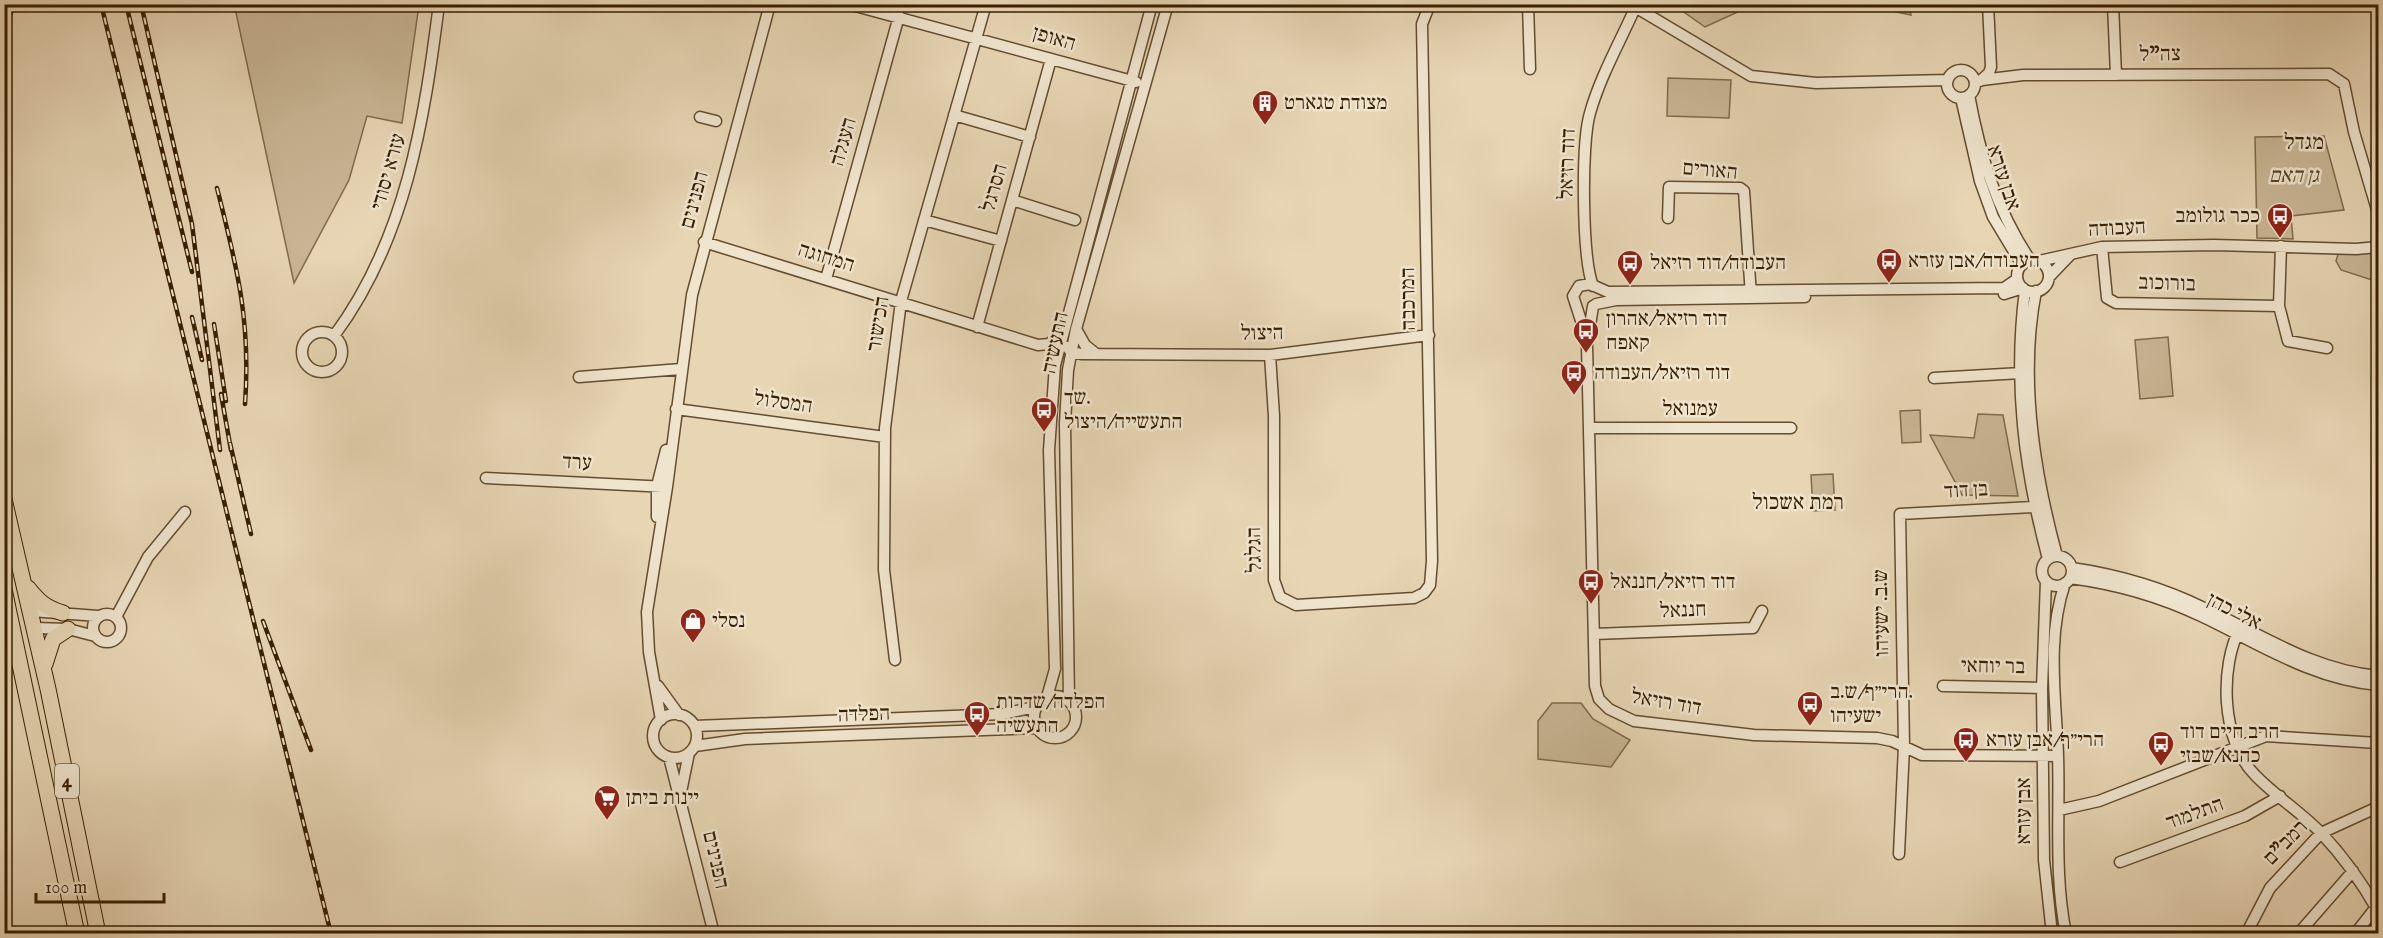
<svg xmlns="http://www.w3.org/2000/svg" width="2383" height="938" font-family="'IM FELL English','Frank Ruhl Libre',serif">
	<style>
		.green { fill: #c9b695; stroke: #816a4a; stroke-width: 1.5 }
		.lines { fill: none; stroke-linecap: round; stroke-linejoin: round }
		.minor-casing { stroke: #644c2d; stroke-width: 13 }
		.highway-casing { stroke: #391f00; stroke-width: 17 }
		.minor { stroke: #efe4ce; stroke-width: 10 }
		.highway { stroke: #e7d5b4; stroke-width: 15 }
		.rail-casing { stroke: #391f00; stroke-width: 4.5 }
		.rail { stroke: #efe4ce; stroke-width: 2; stroke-dasharray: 7; stroke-linecap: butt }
		.labels { text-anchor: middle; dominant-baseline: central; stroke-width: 5; stroke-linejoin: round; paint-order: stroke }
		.shield { fill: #efe4ce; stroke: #705a3e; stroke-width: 1.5 }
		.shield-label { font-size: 20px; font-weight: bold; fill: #391f00 }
		.street-label { font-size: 21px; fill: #391f00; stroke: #efe4ce }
		.poi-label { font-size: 21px; fill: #391f00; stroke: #efe4ce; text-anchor: start }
		.park-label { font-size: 21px; font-style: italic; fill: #5d4525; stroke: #efe4ce }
		.neighbourhood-label { font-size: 22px; fill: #391f00; stroke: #efe4ce }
	</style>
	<rect width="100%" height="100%" fill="#e7d5b4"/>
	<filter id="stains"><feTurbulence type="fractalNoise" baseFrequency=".00333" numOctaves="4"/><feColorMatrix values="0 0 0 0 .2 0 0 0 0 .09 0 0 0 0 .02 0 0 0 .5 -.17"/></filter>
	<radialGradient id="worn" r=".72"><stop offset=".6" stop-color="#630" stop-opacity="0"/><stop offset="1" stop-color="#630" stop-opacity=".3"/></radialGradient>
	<!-- green -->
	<path class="green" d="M228,5H419L402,123L367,116L349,180L294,283L235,8Z
		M1674,5V4L1753,5L1705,27Z
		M1863,5H1909L1911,15Z
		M1668,78L1731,80L1729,118L1667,116Z
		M2324,136L2344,210L2291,216L2293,239L2257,238L2255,137Z
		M2339,251H2378V282L2341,270L2336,261Z
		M2168,337L2173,396L2140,399L2135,340Z
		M1920,410L1921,442L1902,443L1900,411Z
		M1978,414L2003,415L2018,496L1962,495L1930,435L1974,438Z
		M1833,474L1835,510L1813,511L1811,475Z
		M1552,703H1581L1593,719L1630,740L1611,767L1538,759V721Z"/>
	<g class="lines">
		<!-- minor casing -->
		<g class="minor-casing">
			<path id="minor" d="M848,4L1136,82
				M1528,4L1530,69
				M1630,4L1751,76L1816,83L1948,80
				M2113,4L2116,75
				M1947 84a14 14 0 1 1 28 0a14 14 0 1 1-28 0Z
				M1982,80L2023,75L2329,74L2344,84L2354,132L2378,213
				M1980,81L1989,73L1991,67L1988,4
				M1969,95C1980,155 1996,209 2030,260
				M1961,98L1980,181L1993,217L2022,265
				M954,115L1030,137
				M700,117L716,121
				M1012,200L1075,220
				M1668,218L1669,187L1740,188L1744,191L1751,296
				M924,220L1001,241
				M704,242L1038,345L1049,344L1062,333
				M2281,246L2279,306L2288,341L2327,348
				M2102,247L2107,298L2116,303L2279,306
				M2017 276a16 16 0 1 1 32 0a16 16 0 1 1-32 0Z
				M2039,261L2102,247L2214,245L2356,249L2378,247
				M2049,277L2071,254
				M826,279L899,16
				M1593,286C1582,258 1581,143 1590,113C1600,77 1620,42 1635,8
				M2025,290C2013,382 2024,469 2048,559
				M2036,291C2019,377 2034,472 2057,556
				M2004,294L2023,288
				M1596,304L1616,300L1805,297
				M1593,306L1587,345L1595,686L1599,699L1609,709L1634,721L1754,735L1877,738L1892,741L1922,755L2058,756
				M977,327L1051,59
				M1076,329L1085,345L1095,353
				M302 352a20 20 0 1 1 40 0a20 20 0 1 1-40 0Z
				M1585,333L1573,296L1579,286L1590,284L1608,292L2004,288L2017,279
				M334,336C406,239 424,122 439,4
				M1067,347L1071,352L1081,354L1270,355L1429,335
				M1270,355L1274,416V580L1280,597L1296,605L1414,598L1424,593L1430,585L1432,561L1422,24L1430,4
				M579,377L681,369
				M1934,378L2021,373
				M676,409L885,437
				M1589,428H1791
				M486,478L667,487
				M657,517V486L666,450
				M2042 571a15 15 0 1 1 30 0a15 15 0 1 1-30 0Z
				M2072,568C2119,575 2161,587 2204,608C2262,635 2313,670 2378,676
				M2070,578C2116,584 2159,596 2201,616C2260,644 2312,679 2378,685
				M2046,581L2042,688L2044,860L2052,934
				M2065,583C2046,639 2056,698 2058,756C2060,815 2054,875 2066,934
				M31,611L98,616
				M93 628a14 14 0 1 1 28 0a14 14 0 1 1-28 0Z
				M116,617L148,557L185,512
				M2241,626C2219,666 2221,741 2255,775C2275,796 2301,812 2321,833C2343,856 2362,883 2378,911
				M35,628L68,629L95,636
				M1594,634L1753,628L1762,611
				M895,660L884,570L885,428L901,301L986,4
				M658,686L679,715
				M1943,686L2042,688
				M1034 717a21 21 0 1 1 42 0a21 21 0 1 1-42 0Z
				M1047,697L1055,669L1049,450L1055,365L1152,4
				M1069,701L1065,424L1068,370L1076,329L1168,4
				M653 736a22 22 0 1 1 44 0a22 22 0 1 1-44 0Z
				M661,720L649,652L647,612L667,487L692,295L770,4
				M695,726L1003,714L1035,707
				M695,746L745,739L1036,728
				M669,757L714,934
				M681,792L689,753
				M2059,810L2099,801L2266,736L2378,743
				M1899,854L1904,746L1900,514L2033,507
				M2120,862L2245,816L2280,796
				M2246,934L2270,888L2321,833L2378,807
				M2298,934L2353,871
				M2355,934L2376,907"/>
		</g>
		<!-- highway casing -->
		<g class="highway-casing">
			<path id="highway" d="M4,13L8,4
				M4,499L48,689L98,934
				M28,588C39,602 46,608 63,613
				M4,589L77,934
				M45,664L53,639L68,629"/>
		</g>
		<!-- minor -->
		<use href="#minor" class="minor"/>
		<!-- highway -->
		<use href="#highway" class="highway"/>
		<!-- rail casing -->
		<g class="rail-casing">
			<path id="rail" d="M101,4L331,934
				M126,4L192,272
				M141,4L192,224L220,450
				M217,188C237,267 251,321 245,404
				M192,317L202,360
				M214,324L226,401
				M221,394L231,450
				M230,443L251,534
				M263,621L311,750"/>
		</g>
		<!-- rail -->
		<use href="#rail" class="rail"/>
	</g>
	<!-- icons -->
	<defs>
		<g id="building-pin" transform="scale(1.35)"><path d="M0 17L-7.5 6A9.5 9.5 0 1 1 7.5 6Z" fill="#8f2418" stroke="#efe4ce"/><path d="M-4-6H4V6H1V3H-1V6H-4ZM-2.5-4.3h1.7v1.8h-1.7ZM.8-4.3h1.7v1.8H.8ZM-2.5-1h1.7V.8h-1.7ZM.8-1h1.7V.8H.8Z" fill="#fff"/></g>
		<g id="bus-pin" transform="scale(1.35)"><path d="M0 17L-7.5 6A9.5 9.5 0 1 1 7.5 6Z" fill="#8f2418" stroke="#efe4ce"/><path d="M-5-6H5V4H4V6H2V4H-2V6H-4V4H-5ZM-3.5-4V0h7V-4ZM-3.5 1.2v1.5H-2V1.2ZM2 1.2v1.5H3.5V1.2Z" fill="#fff"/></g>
		<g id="shop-pin" transform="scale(1.35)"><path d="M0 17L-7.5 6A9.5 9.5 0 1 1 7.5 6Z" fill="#8f2418" stroke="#efe4ce"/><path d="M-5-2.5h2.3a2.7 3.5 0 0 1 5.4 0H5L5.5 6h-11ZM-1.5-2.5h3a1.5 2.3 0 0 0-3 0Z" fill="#fff"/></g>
		<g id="supermarket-pin" transform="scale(1.35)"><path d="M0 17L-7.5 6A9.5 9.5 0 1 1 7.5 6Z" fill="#8f2418" stroke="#efe4ce"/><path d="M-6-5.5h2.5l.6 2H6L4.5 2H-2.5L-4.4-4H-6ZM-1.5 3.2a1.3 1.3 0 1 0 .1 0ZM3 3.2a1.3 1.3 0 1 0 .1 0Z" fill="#fff"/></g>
	</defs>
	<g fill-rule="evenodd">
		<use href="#building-pin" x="1265" y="103"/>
		<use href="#bus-pin" x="2280" y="216"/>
		<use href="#bus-pin" x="1889" y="261"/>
		<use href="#bus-pin" x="1630" y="263"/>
		<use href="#bus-pin" x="1586" y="331"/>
		<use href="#bus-pin" x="1574" y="373"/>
		<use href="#bus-pin" x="1044" y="410"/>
		<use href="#bus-pin" x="1591" y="582"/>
		<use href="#shop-pin" x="693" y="621"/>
		<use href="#bus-pin" x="1810" y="704"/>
		<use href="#bus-pin" x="977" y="714"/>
		<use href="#bus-pin" x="1966" y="740"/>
		<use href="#bus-pin" x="2161" y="744"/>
		<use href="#supermarket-pin" x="607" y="798"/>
	</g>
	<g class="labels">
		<!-- shield labels -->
		<rect class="shield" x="55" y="764" width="24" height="34" rx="4.5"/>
		<g class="shield-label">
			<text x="67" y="781">4</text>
		</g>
		<!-- street labels -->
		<g class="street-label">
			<text transform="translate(1054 39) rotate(16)">האופן</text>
			<text transform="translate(2160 55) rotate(-1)">צה"ל</text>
			<text transform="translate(844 142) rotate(-74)">העגלה</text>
			<text transform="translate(1568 164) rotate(-88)">דוד רזיאל</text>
			<text transform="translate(1710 171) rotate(5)">האורים</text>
			<text transform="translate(389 172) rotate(-74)">עזרא יסודי</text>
			<text transform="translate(2003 178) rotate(72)">אבן עזרא</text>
			<text transform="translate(995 188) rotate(-74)">הסרגל</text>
			<text transform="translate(695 200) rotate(-75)">הפנינים</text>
			<text transform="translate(2117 229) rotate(-3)">העבודה</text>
			<text transform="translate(826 258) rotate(17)">המחוגה</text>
			<text transform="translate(2167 284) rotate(2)">בורוכוב</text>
			<text transform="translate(1409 299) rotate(-91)">המרכבה</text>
			<text transform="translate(879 324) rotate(-81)">הכישור</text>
			<text transform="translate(1262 334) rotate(-1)">היצול</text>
			<text transform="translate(1056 343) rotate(-78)">התעשיה</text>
			<text transform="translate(783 403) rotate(8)">המסלול</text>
			<text x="1690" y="409">עמנואל</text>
			<text transform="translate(577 463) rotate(3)">ערד</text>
			<text transform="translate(1966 491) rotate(-3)">בן דוד</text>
			<text transform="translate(1255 550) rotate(-91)">הגלגל</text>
			<text transform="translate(1683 611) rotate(-2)">חננאל</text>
			<text transform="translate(2234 612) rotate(27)">אלי כהן</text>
			<text transform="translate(1882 613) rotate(-91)">ש.ב. ישעיהו</text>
			<text transform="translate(1993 667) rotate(1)">בר יוחאי</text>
			<text transform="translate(1666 703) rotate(10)">דוד רזיאל</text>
			<text transform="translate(864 715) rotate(-2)">הפלדה</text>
			<text transform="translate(2024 811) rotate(-90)">אבן עזרא</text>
			<text transform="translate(2195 814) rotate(-20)">התלמוד</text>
			<text transform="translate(2286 843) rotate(-46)">רמב"ם</text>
			<text transform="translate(715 860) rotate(77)">הפנינים</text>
		</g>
		<!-- poi labels -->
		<g class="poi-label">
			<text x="1284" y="103">מצודת טגארט</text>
			<text x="2260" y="216" text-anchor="end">ככר גולומב</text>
			<text x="1908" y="261">העבודה/אבן עזרא</text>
			<text x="1650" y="263">העבודה/דוד רזיאל</text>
			<text x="1606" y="319">דוד רזיאל/אהרון<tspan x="1606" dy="24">קאפח</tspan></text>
			<text x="1594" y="373">דוד רזיאל/העבודה</text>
			<text x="1064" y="398">שד.<tspan x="1064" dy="24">התעשייה/היצול</tspan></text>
			<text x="1610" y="582">דוד רזיאל/חננאל</text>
			<text x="712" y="621">נסלי</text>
			<text x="1830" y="692">הרי״ף/ש.ב.<tspan x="1830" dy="24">ישעיהו</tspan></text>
			<text x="996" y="702">הפלדה/שדרות<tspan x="996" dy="24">התעשיה</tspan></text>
			<text x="2180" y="732">הרב חיים דוד<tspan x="2180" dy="24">כהנא/שבזי</tspan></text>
			<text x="1986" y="740">הרי״ף/אבן עזרא</text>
			<text x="626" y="798">יינות ביתן</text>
		</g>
		<!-- park labels -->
		<g class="park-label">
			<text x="2294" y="176">גן האם</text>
		</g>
		<!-- neighbourhood labels -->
		<g class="neighbourhood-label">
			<text x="2304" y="143">מגדל</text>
			<text x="1798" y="503">רמת אשכול</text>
		</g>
	</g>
	<!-- margin -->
	<rect width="2383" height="938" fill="none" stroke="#e7d5b4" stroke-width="24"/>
	<rect x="6" y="6" width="2371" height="926" fill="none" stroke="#391f00" stroke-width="3"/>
	<rect x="12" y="12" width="2359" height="914" fill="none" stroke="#391f00" stroke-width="1.5"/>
	<!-- scale -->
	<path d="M36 893v9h128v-9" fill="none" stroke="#391f00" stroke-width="3"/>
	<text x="45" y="893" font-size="18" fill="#391f00" stroke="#efe4ce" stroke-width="4.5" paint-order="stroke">100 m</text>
	<rect width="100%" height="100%" filter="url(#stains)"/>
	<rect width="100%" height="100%" fill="url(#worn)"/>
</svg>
